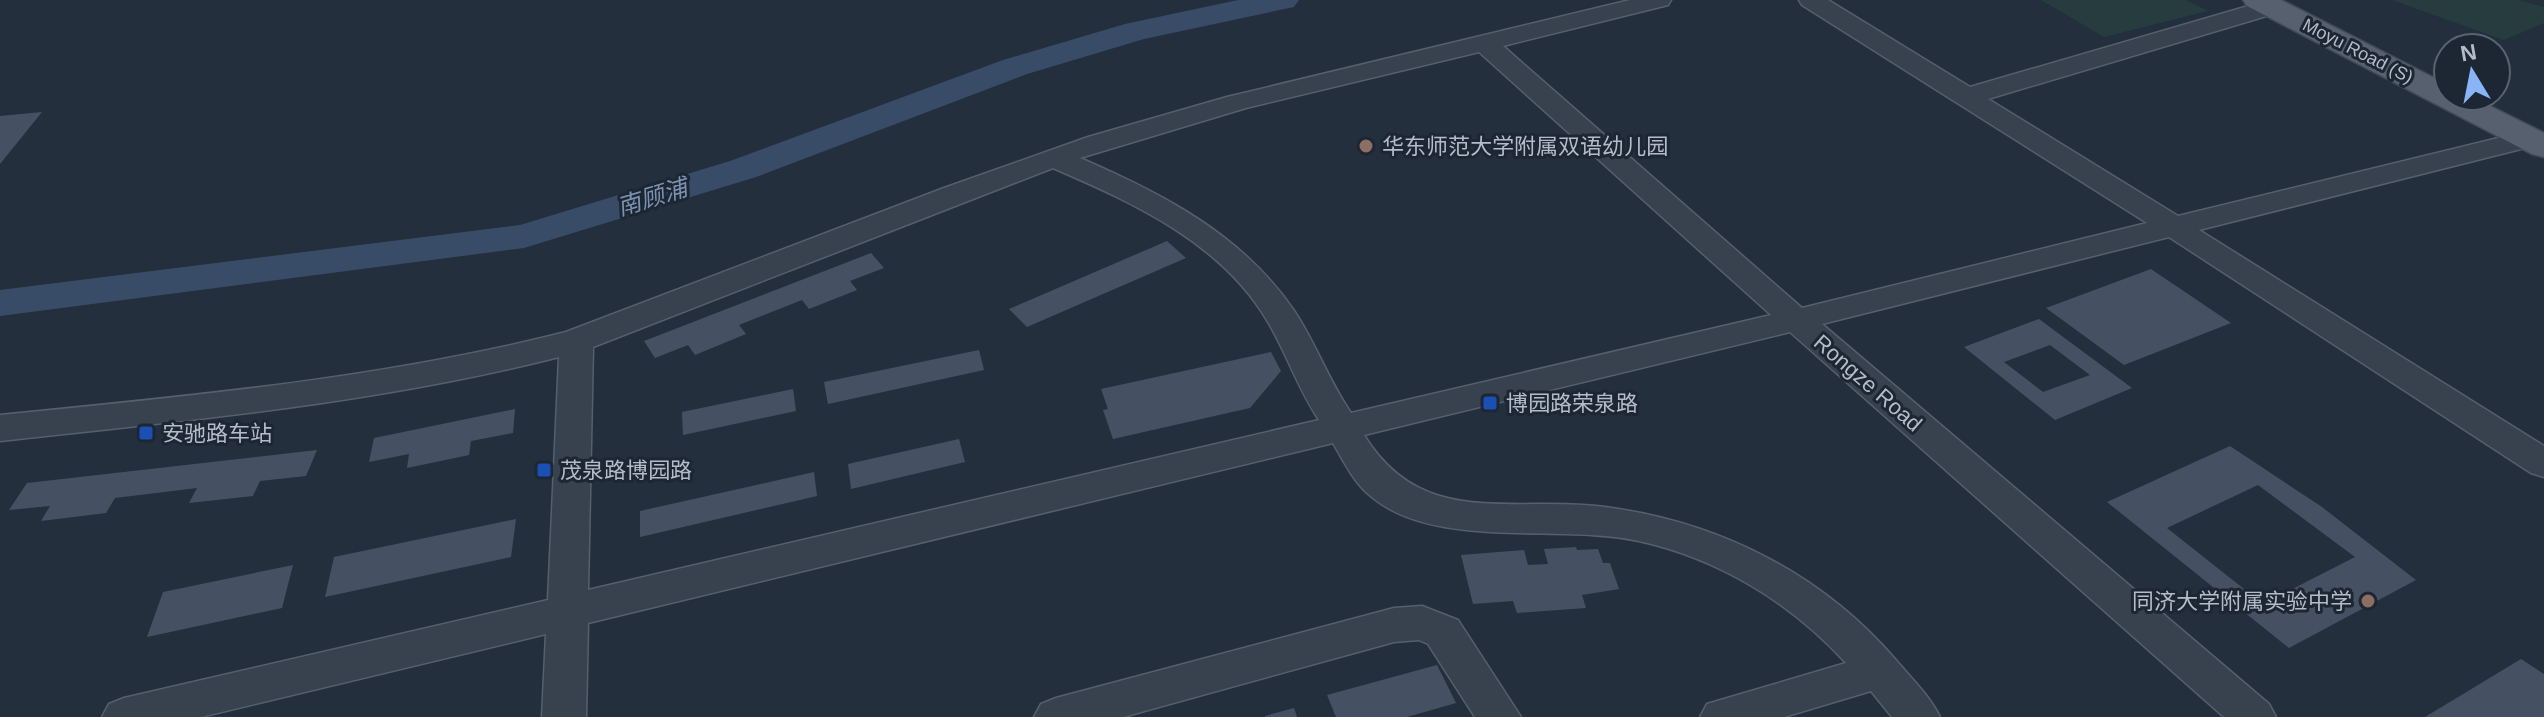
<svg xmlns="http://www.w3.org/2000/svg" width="2544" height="717" font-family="Helvetica,'Noto Sans SC',sans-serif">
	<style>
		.green { fill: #263c3f }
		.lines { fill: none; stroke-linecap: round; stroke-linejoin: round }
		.river { fill: #394c67; fill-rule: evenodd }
		.building { fill: #455162; fill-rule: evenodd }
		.minor-casing { stroke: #565f6c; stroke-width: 3 }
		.major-casing { stroke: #414a57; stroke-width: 3 }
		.minor { fill: #38414e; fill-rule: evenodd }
		.major { fill: #56606e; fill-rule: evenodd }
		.education-dot { fill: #8d6e63; stroke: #1d2633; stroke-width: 3 }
		.transit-dot { fill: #1a4fb4; stroke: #1d2633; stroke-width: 3 }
		.labels { text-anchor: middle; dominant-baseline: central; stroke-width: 6; stroke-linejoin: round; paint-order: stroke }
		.far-street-label { font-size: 18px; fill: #b4bcc9; stroke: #1d2633 }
		.poi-label { font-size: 22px; fill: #b4bcc9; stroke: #1d2633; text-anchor: start }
		.street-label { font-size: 22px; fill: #b4bcc9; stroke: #1d2633 }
		.water-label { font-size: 24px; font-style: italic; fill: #7c92b1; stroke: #1d2633 }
	</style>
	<rect width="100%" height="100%" fill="#242f3e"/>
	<!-- green -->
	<path class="green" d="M2041,0H2186L2208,11L2104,37Z
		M2392,0H2519L2544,7V23L2504,40Z"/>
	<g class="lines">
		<!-- river -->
		<path class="river" d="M1238,0H1299L1294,7L1144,39L1027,74L756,177L524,248L0,316V290L520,225L730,161L1003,60L1125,24Z"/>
	</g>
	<!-- building -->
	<path class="building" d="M42,112L0,164V116Z
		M1167,241L1186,258L1027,327L1009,309Z
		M871,253L884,268L850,281L857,290L809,309L802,300L739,325L746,334L695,355L688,345L655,358L644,341Z
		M2151,269L2231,323L2124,365L2046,308Z
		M2039,319L2132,388L2055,420L1964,347ZM2050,345L2090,375L2043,392L2004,362Z
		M979,350L984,370L828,404L824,382Z
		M1271,352L1281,371L1250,408L1113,439L1103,410L1108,409L1101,389Z
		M793,389L796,411L683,435L682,412Z
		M515,409L513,433L471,441L469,455L407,468L409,454L369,462L374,438Z
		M959,439L965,462L851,489L848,464Z
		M2230,446L2322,507L2416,580L2289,648L2107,502ZM2258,485L2355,557L2263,604L2167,528Z
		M317,450L306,476L260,481L253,496L189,503L197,488L115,498L106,513L41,521L50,506L9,510L27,483Z
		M814,472L817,496L640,537V511Z
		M516,519L511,557L325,597L334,557Z
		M1576,547L1577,550L1598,549L1603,563H1610L1619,589L1582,595L1586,608L1517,613L1513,601L1473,604L1461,555L1524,550L1528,565L1548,564L1544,549Z
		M293,565L282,608L147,637L163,592Z
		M2521,659L2544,674V717H2425Z
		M1437,665L1456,703L1407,717H1336L1327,695Z
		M1294,708L1297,717H1265V716Z"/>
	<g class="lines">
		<!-- minor casing -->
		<g class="minor-casing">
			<path id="minor" d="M1630,0H1671L1668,5L1503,46L1802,308L2147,223L1802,5L1799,0H1828L1970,87L2262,2H2280L2283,7L2280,12L1988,99L2178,216L2527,131L2537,133L2541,139L2537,145L2199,230L2544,446V477L2531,473L2169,237L1822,324L2269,704L2276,717H2224L1790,332L1364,435C1424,533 1518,493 1612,508C1723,524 1822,575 1895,659C1911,678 1929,695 1940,717H1892L1871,691L1784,717H1700L1707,704L1846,663C1791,603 1720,559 1639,541C1559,523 1431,552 1367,493C1352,479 1343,460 1333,443L588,623L586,717H542L546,634L201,717H102L109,704L124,698L548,600L559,357C375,404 188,420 0,441V415C190,396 380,379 566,332L944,188L1088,137L1227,97ZM1479,52L1771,315L1351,413C1329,381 1316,344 1295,312C1243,235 1163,194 1080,158L1246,108ZM1053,168C1134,203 1222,243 1268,322C1287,354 1298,389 1319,420L588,590L593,347Z
				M1422,606L1458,620L1521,717H1475L1428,644L1419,640L1394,642L1123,717H1034L1041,704L1056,698L1394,608Z"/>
		</g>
		<!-- major casing -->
		<g class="major-casing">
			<path id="major" d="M2243,0H2281L2448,85V96H2470L2544,133V157L2532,154L2247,6Z"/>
		</g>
		<!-- minor -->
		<use href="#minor" class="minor"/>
		<!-- major -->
		<use href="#major" class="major"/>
	</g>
	<!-- markers -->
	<g class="education-dot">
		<circle cx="1366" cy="146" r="8"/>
		<circle cx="2368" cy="601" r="8"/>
	</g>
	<g class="transit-dot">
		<rect x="1482" y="395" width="16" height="16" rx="4"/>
		<rect x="138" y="425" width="16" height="16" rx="4"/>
		<rect x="536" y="462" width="16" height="16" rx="4"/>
	</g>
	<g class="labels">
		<!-- far-street labels -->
		<g class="far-street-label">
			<text transform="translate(2358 51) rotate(27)">Moyu Road (S)</text>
		</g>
		<!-- poi labels -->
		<g class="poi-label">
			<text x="1382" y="146">华东师范大学附属双语幼儿园</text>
			<text x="1506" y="403">博园路荣泉路</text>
			<text x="162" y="433">安驰路车站</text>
			<text x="560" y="470">茂泉路博园路</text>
			<text x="2352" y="601" text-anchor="end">同济大学附属实验中学</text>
		</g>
		<!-- street labels -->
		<g class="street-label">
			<text transform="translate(1868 383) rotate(41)">Rongze Road</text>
		</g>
		<!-- water labels -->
		<g class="water-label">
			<text transform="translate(652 197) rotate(-17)">南顾浦</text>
		</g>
	</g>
	<!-- north arrow -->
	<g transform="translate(2472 72) rotate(350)"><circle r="38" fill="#1d2633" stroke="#59626f" stroke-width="2"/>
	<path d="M0-6L14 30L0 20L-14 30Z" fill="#8ab4f8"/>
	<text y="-12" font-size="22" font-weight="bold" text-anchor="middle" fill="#b4bcc9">N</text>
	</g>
</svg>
